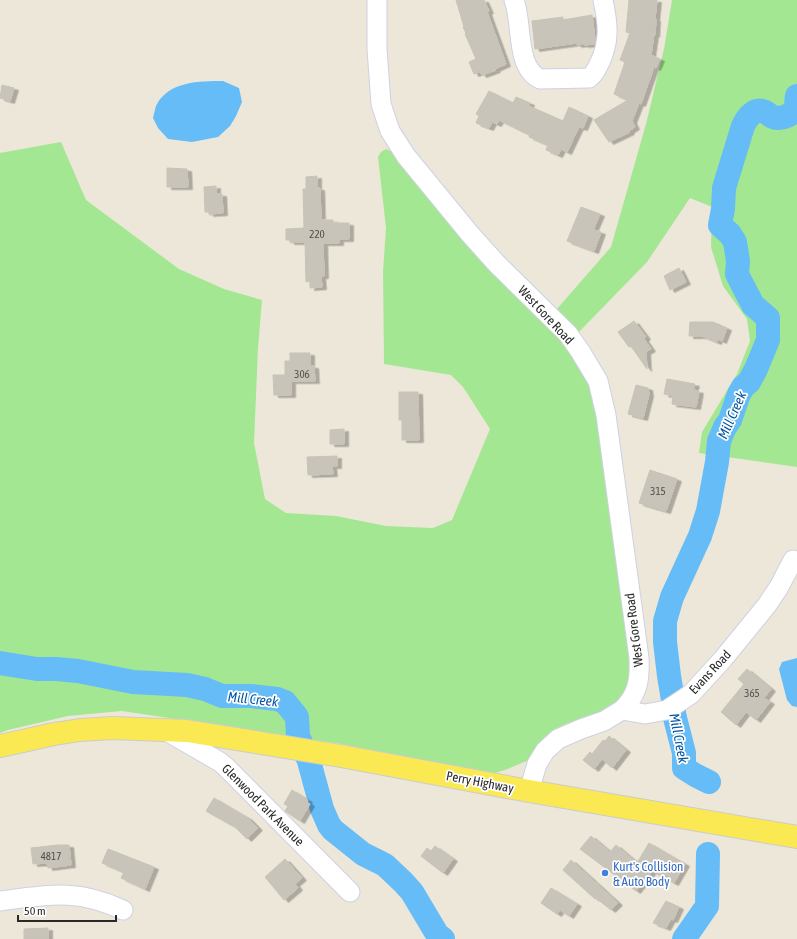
<svg xmlns="http://www.w3.org/2000/svg" width="797" height="939" font-family="'Asap Condensed',sans-serif">
	<style>
		.green { fill: #a4e792 }
		.water { fill: #65bcf6 }
		.lines { fill: none; stroke-linecap: round; stroke-linejoin: round }
		.river { stroke: #65bcf6; stroke-width: 24 }
		.building { fill: #c8c4ba; stroke: #c8c3b4; filter: url(#shadow) }
		.minor-casing { stroke: #cfd0e3; stroke-width: 21 }
		.major-casing { stroke: #ccc; stroke-width: 24 }
		.minor { stroke: #fff; stroke-width: 19 }
		.major { stroke: #fae952; stroke-width: 22 }
		.shop-dot { fill: #3f7fe0; stroke: #fff; stroke-width: 1.5 }
		.labels { text-anchor: middle; dominant-baseline: central; stroke-width: 3.5; stroke-linejoin: round; paint-order: stroke }
		.number-label { font-size: 11px; fill: #51504d }
		.street-label { font-size: 13px; fill: #292929; stroke: #fff }
		.shop-label { font-size: 13px; fill: #366cbe; stroke: #fff; text-anchor: start }
		.water-label { font-size: 14px; font-style: italic; fill: #0456a2; stroke: #fff }
	</style>
	<defs>
		<filter id="shadow"><feDropShadow dx="4.5" dy="2.5" stdDeviation="0" flood-color="#0004"/></filter>
	</defs>
	<rect width="100%" height="100%" fill="#ede7da"/>
	<!-- green -->
	<path class="green" d="M672,0H797V467L699,453L702,432L737,374L750,341L747,319L723,286L711,247L712,207L690,198L647,262L577,334L556,310L611,247L646,124L664,49Z
		M61,142L86,200L179,269L224,289L262,300L258,348L254,443L265,499L286,513L336,516L386,526L433,528L452,520L490,429L463,387L451,375L384,364L383,272L386,228L378,157L381,152L386,149L393,152L574,355L585,373L596,408L610,517L633,667L631,687L611,708L563,725L544,738L529,760L505,770L495,773L391,755L342,744L122,711L68,716L8,730L0,733V153Z"/>
	<!-- water -->
	<path class="water" d="M223,81L239,88L242,102L236,116L230,126L218,137L192,142L168,139L158,128L153,118C154,114 155,109 156,106C168,81 200,81 223,81Z
		M797,658V707L792,706L787,700L779,669L782,662Z"/>
	<g class="lines">
		<!-- river -->
		<path class="river" d="M0,663L37,669H56L78,671L133,682L187,685L205,689L222,696H251L277,699L285,702L297,717L298,736L309,761L322,809L329,825L333,830L363,854L385,865L403,882L412,892L437,934L443,939
			M709,782L695,775L684,768V753L674,714V706L669,676L665,642V621L672,597L700,536L708,511L717,462L719,441L725,427L730,420L739,394L743,387L749,382L756,369L768,340V318L753,305L742,284L737,274L738,261L735,242L730,234L720,225L723,209L724,188L743,126C747,118 754,107 765,112C768,113 770,116 773,117C782,120 794,115 796,105C797,102 796,99 797,96
			M684,939L707,906L708,854"/>
	</g>
	<!-- building -->
	<path class="building" d="M456,0H484L489,11L487,12L506,64L495,69L496,70L482,75L480,72L474,74L469,62L476,59L465,34L466,33L463,27H464Z
		M629,0H657L655,19H656L655,35L654,34L651,55L660,59L656,68L654,67L641,104L639,103L632,121L635,127L629,131L630,132L609,142L594,120L628,100L614,94L625,62L620,60L630,33L626,32Z
		M592,15L595,39V44L584,45V44L577,45V43L535,49L532,21L563,17V20Z
		M2,85L14,88L10,101L0,98Z
		M489,91L513,103L516,97L530,103L529,106L563,121L569,107L588,116L583,128L579,127L567,152L561,149L558,155L546,150L548,145L529,137L530,135L499,120L497,124L492,122L489,128L476,123L479,116L476,114Z
		M167,168L187,169L188,187H167Z
		M317,176V188H320L321,220H333V223H349V239H339V243H323L324,276H321L322,287L310,288V281L306,282L305,242H290V240H286V229L304,228L303,189H306V177Z
		M216,186V194H222L223,213L209,214V212H205L204,187Z
		M581,207L600,214L594,228V230L601,232L594,251L567,241Z
		M679,268L686,282L670,290L664,276Z
		M634,321L646,337L644,339L651,349L646,352L647,369L631,346L629,347L618,332Z
		M690,322H713L727,328L722,341L718,339L717,342L702,336H689Z
		M290,353H310V366H314L315,381H291V395H274L273,375H285V361H290Z
		M667,379L695,384L693,390L699,391L696,407L672,404L673,396L664,394Z
		M636,385L648,388L649,394L643,418L628,414Z
		M399,392H418L419,440H402V420H399Z
		M344,429V444H330V430Z
		M337,456V466H332L333,474L308,475L307,457Z
		M650,470L677,479L666,511L639,503Z
		M747,669L771,689L764,698L770,702L756,720L746,712L736,725L721,712L744,684L738,679Z
		M609,736L626,750L612,768L602,759L594,769L583,760L590,752L592,754L603,740L605,741Z
		M292,790L308,800L307,802L310,804L300,821L285,811L288,806L284,804Z
		M214,798L248,818L258,828L247,839L235,827L206,811Z
		M591,836L610,852L616,845L637,863L649,843L685,864L674,883L652,871L636,891L580,849Z
		M58,845H69L71,865L48,868L47,863L33,864L31,848Z
		M435,846L453,859L443,873L421,856L427,848L431,851Z
		M108,849L154,867L145,889L121,878L124,872L102,863Z
		M285,859L302,878L295,884L298,888L284,900L265,877Z
		M571,860L618,903L611,910L596,898L595,899L563,870Z
		M551,888L577,904L569,916L560,910L557,914L541,903Z
		M666,901L679,907L673,920L671,919L666,928L653,923Z
		M48,928V939H24V929Z"/>
	<g class="lines">
		<!-- minor casing -->
		<g class="minor-casing">
			<path id="minor" d="M377,0V49L381,104L390,131L406,156L470,234L496,263L568,334L580,351L598,381L606,415L639,658C640,679 638,695 622,710
				M514,0C523,23 515,67 540,79L589,78C595,74 597,68 600,62C610,41 608,23 603,0
				M163,729L220,762L226,767L350,892
				M529,791L537,764L545,751L558,739L581,729L604,721L622,710L645,714L667,710L691,694L723,659L767,605L779,587L793,560
				M0,901C48,895 77,888 123,910"/>
		</g>
		<!-- major casing -->
		<g class="major-casing">
			<path id="major" d="M0,746L54,734L80,730L113,728L187,731L341,756L529,791L797,837"/>
		</g>
		<!-- minor -->
		<use href="#minor" class="minor"/>
		<!-- major -->
		<use href="#major" class="major"/>
	</g>
	<!-- markers -->
	<circle class="shop-dot" cx="605" cy="873" r="4"/>
	<g class="labels">
		<!-- number labels -->
		<g class="number-label">
			<text x="317" y="234">220</text>
			<text x="302" y="374">306</text>
			<text x="658" y="491">315</text>
			<text x="752" y="693">365</text>
			<text x="51" y="856">4817</text>
		</g>
		<!-- street labels -->
		<g class="street-label">
			<text transform="translate(546 315) rotate(47)">West Gore Road</text>
			<text transform="translate(634 630) rotate(-97)">West Gore Road</text>
			<text transform="translate(710 672) rotate(-47)">Evans Road</text>
			<text transform="translate(480 782) rotate(11)">Perry Highway</text>
			<text transform="translate(263 805) rotate(45)">Glenwood Park Avenue</text>
		</g>
		<!-- shop labels -->
		<g class="shop-label">
			<text x="613" y="866">Kurt's Collision<tspan x="613" dy="15">&amp; Auto Body</tspan></text>
		</g>
		<!-- water labels -->
		<g class="water-label">
			<text transform="translate(732 415) rotate(-66)">Mill Creek</text>
			<text transform="translate(253 699) rotate(6)">Mill Creek</text>
			<text transform="translate(679 738) rotate(79)">Mill Creek</text>
		</g>
	</g>
	<!-- scale -->
	<path d="M18 915v6h98v-6" fill="none" stroke="#292929" stroke-width="2"/>
	<text x="24" y="915" font-size="12" fill="#292929" stroke="#ffffff" stroke-width="3" paint-order="stroke">50 m</text>
</svg>
